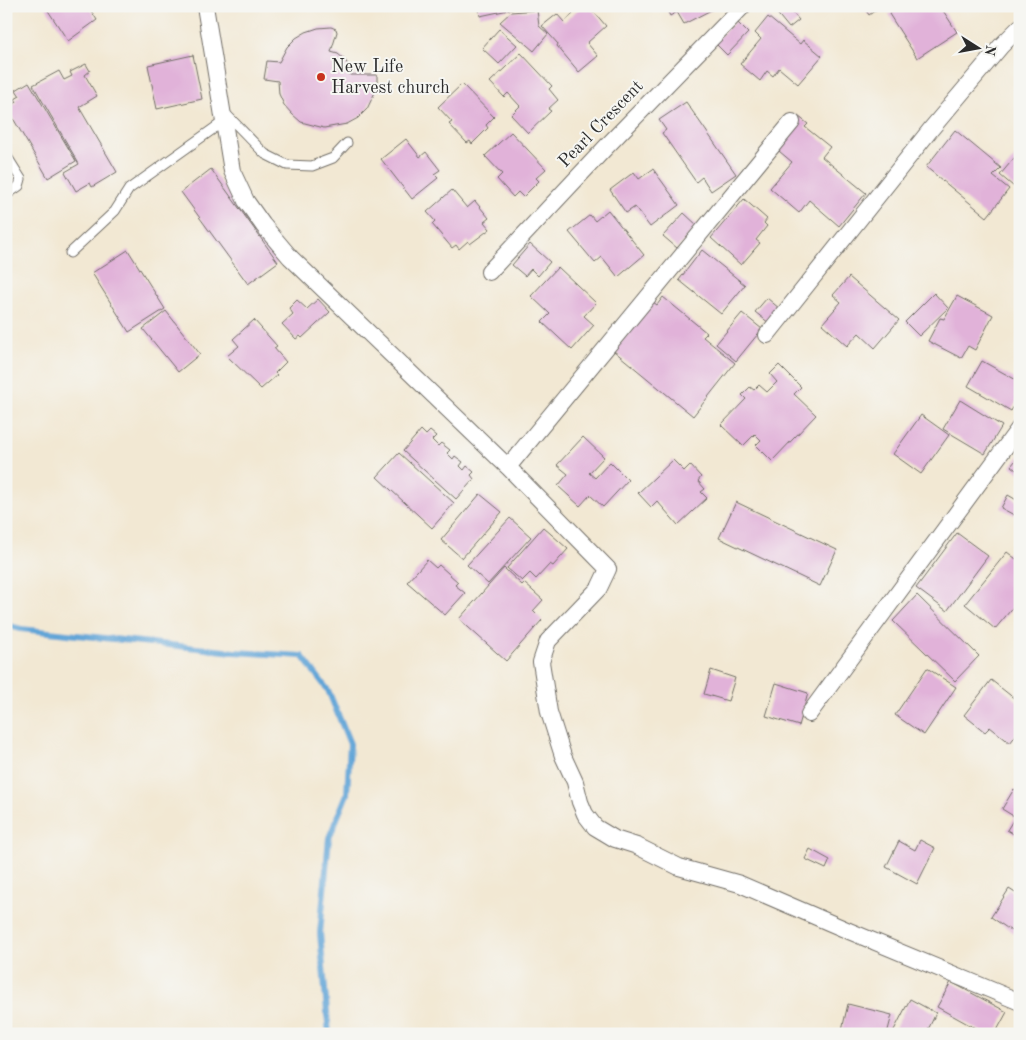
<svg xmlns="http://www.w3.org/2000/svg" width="1026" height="1040" font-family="'Old Standard TT',serif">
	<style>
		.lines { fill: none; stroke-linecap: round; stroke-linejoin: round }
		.stream { stroke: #62a5d7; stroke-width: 6 }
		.building { fill: #e1b2d9 }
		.service-casing { stroke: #716d66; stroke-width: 11 }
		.minor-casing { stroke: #716d66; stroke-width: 18 }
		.service { stroke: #fff; stroke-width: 9 }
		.minor { stroke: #fff; stroke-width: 16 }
		.poi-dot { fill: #c8321e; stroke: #f6f6f2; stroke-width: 2 }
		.labels { text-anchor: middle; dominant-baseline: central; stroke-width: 4; stroke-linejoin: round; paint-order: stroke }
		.poi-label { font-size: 18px; fill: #2b2b2b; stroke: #f6f6f2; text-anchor: start }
		.street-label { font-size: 18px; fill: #2b2b2b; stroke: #f6f6f2 }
	</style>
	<rect width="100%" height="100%" fill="#f6f6f2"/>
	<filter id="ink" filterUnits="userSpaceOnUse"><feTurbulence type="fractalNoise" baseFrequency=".02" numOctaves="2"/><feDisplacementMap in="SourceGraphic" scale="10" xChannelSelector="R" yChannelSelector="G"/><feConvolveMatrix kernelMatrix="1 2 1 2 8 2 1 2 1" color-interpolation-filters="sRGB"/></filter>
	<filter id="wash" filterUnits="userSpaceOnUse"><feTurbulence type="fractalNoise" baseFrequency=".0096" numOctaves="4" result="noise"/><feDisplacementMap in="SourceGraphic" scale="20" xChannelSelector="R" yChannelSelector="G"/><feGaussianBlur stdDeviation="1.12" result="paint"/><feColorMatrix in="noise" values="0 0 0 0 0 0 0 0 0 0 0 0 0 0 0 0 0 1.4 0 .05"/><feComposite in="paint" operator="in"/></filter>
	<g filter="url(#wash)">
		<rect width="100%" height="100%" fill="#f2e8d3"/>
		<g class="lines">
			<!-- stream -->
			<path class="stream" d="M6,625L21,629L234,652L302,656L328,690L350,744L347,794L329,838L320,933L329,1034"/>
		</g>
		<g id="blocks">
			<!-- building -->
			<path class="building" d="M45,6H88L97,20L68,41Z
				M478,6H513V9L480,16Z
				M582,6H589L606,26L587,43L598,56L579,72L557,46L558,44L542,26L557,14L564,22Z
				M665,6H711L713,9L684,24L677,12L670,16Z
				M771,6H787L799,20L789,28Z
				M863,6H881L869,15Z
				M901,6H940L957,32L917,58L889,14Z
				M537,10L539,26L548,34L534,51L500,22L511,12Z
				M768,17L800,44L803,40L822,56L798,84L779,68L773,76L767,71L760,81L740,64L761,39L755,33Z
				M736,21L748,33L727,55L714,42Z
				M331,27L336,29L337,32L331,52L338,54L344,59L349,66L350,75H377V88L367,109L358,118L347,124L324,128L301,122L292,114L284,105L279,94L278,81L264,79L267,61L279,62L287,47L296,38L306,32L318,28Z
				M499,29L517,45L499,64L482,48Z
				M521,53L552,86L549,89L558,100L548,109L551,111L528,133L511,115L520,106L508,93L504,97L490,82Z
				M193,55L202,99L157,109L148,65Z
				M86,64L90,71L85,75L97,96L79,107L117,172L92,187L90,183L76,191L65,172L79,164L33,85L59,71L64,80L72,76L70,72Z
				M29,82L76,161L48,178L7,108L17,102L15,99L20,96L16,90Z
				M462,84L494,117L486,125L488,128L472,144L470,141L467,143L449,124L452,122L438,107Z
				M686,102L736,174L711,191L702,177L696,182L662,133L666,130L659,120Z
				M798,116L808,124L805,127L830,147L822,157L866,193L839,226L809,200L799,213L770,188L792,162L773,146Z
				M955,130L1001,168L993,176L1009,189L987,217L926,167Z
				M511,132L546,169L536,178L539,181L523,197L518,192L513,197L497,179L502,174L485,156Z
				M406,139L420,157L426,152L440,170L434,174L438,178L412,199L381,159Z
				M1015,157L1020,161V192L1000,175Z
				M211,169L278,262L248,284L181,192Z
				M653,169L679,205L650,227L635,207L626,213L610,190L634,172L639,179Z
				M452,190L467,208L475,201L489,218L484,222L490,229L470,244L468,241L459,249L456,245L452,248L432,224L435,221L427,212Z
				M744,199L767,219L764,223L767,226L756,240L760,243L741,265L711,238Z
				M608,210L644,255L618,277L602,257L595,263L569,232L590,215L595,221Z
				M684,213L698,226L677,248L663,236Z
				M530,244L550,262L538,276L531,269L525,276L512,265Z
				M128,250L165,309L129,332L92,273Z
				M702,250L745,285L721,314L679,280Z
				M558,267L596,303L584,316L594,325L572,350L542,322L550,314L531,296Z
				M849,277L899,320L875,348L859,333L847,346L822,324L841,302L833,295Z
				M934,293L948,308L919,336L905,322Z
				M957,296L993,315L975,350L968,346L961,358L928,341L940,318L944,319Z
				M663,297L707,333L703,337L735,363L693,416L614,351L653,302L657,305Z
				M767,298L780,309L769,323L755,312Z
				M318,299L330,312L302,338L300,336L296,339L282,324L293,314L289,308L297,300L307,309Z
				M166,311L200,354L178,372L143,329Z
				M742,313L762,329L736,361L716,344Z
				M254,320L277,346L274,348L286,362L275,373L277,375L261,389L227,356L239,346L233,339Z
				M982,361L1020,382V396L1011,411L968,386Z
				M779,365L801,387L794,394L816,415L772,461L756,445L761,440L755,434L743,446L721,425L746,399L742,395L750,387L754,390L759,385L767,392L777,382L770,374Z
				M960,400L1002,426L985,454L943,429Z
				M921,415L949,435L921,474L893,454Z
				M421,430L426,435L430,431L436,436L432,440L438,446L441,443L450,450L447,453L453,459L455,456L463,462L460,466L464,470L467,466L474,472L471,475L474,479L456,499L403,451Z
				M583,437L604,457L589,473L595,478L610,462L628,480L603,507L590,495L580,506L558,486L568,474L557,465Z
				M399,453L454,503L432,528L377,477Z
				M1020,455V473L1011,466Z
				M673,460L684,471L690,465L701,477L698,481L705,489L701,492L707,498L678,525L657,501L651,507L638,493Z
				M480,494L502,512L462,558L441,540Z
				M1008,495L1020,502V505L1014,515L1001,508Z
				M736,502L837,550L820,586L719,538Z
				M510,518L531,537L488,584L467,565Z
				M543,527L568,549L553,566L550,564L536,579L530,573L522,581L507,568Z
				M957,533L988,556L947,611L916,588Z
				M1007,552L1020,562V599L995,629L965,604Z
				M427,560L436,568L439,565L458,582L455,585L465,593L445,615L407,582Z
				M504,568L522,585L524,583L543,600L533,611L542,620L506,661L459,619Z
				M917,595L979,656L955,681L893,621Z
				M927,668L956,687L924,735L895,715Z
				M711,670L735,678L728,701L704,694Z
				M991,680L1020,703V730L1010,743L990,727L985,732L964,715Z
				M776,683L808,693L799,726L766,716Z
				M1014,789L1020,793V838L1007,830L1015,817L1002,809Z
				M920,840L935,848L917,884L886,867L899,841L915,850Z
				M810,849L830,860L826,869L805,859Z
				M1009,889L1020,896V937L991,917Z
				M951,982L1007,1012L995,1034H986L937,1007Z
				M910,999L936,1013L926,1034H892Z
				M848,1004L892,1015L887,1034H841Z"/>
		</g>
	</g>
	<g filter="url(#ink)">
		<use href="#blocks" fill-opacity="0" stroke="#716d66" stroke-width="1"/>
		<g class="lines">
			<!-- service casing -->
			<g class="service-casing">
				<path id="service" d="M225,113L265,154L287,165L312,166L333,158L347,143
					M6,155L21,179L19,186L6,195
					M70,253L115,211L129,189L223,122"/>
			</g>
			<!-- minor casing -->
			<g class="minor-casing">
				<path id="minor" d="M205,6L232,171L246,201L263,225L290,257L508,467L608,569L599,588L548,641L541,662L549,712L563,756L575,782L580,802L585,814L595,827L615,839L637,846L679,867L740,884L849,931L1020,1002
					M489,272L607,146L743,6
					M767,335L931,129L1001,46L1020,27
					M508,467L792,122
					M809,714L1020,427"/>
			</g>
			<!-- service -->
			<use href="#service" class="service"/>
			<!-- minor -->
			<use href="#minor" class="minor"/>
		</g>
	</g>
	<!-- markers -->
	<circle class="poi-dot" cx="321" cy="77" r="5"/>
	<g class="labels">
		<!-- poi labels -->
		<g class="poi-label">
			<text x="331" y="67">New Life<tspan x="331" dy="21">Harvest church</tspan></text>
		</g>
		<!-- street labels -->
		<g class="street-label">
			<text transform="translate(601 124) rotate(-46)">Pearl Crescent</text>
		</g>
	</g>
	<!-- margin -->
	<rect width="1026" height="1040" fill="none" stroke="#f6f6f2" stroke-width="25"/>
	<!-- north arrow -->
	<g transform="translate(978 48) rotate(101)" stroke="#f6f6f2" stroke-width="4" paint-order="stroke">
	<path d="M0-4L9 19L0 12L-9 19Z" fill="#2b2b2b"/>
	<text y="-8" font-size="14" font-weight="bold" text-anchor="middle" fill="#2b2b2b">N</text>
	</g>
</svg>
